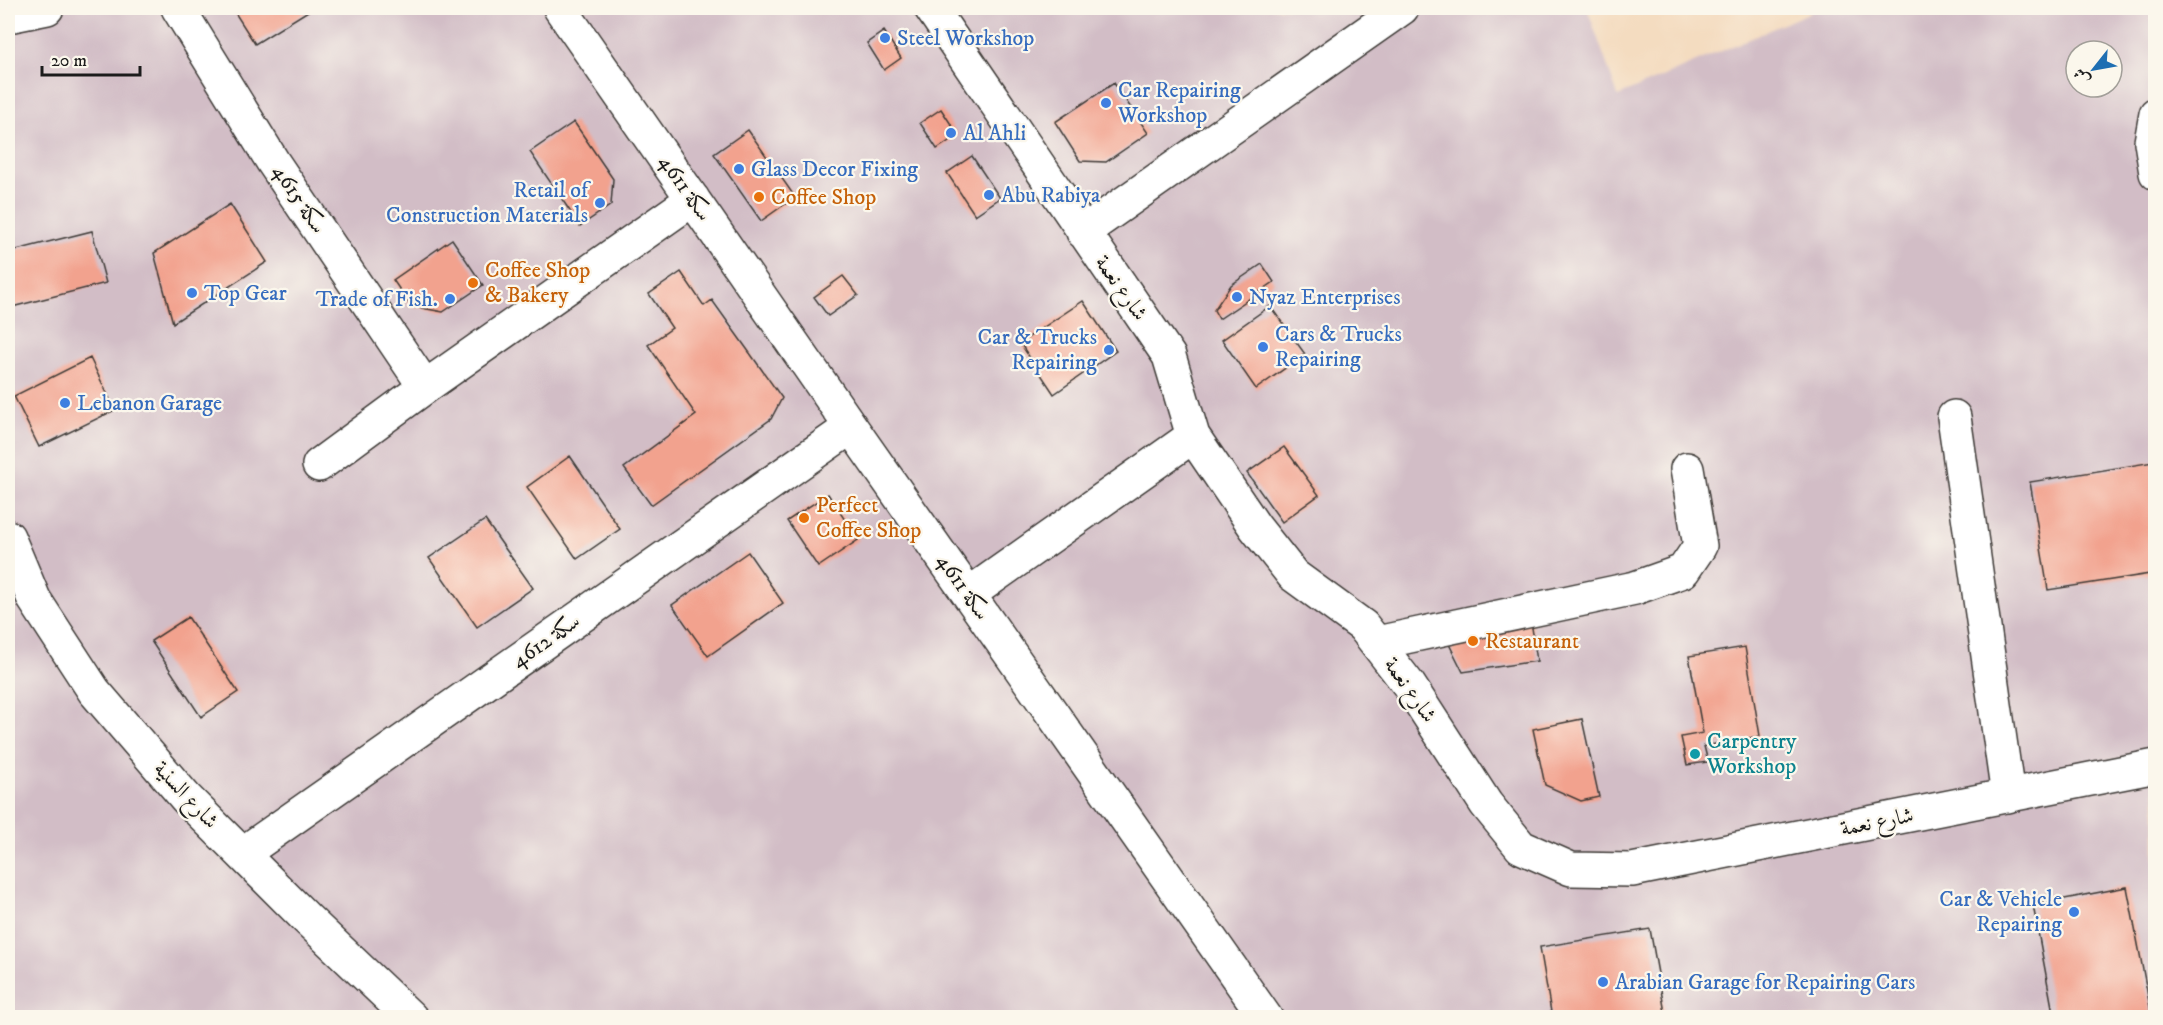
<svg xmlns="http://www.w3.org/2000/svg" width="2163" height="1025" font-family="'IM FELL DW Pica',Amiri,serif">
	<style>
		.industrial { fill: #d2bdc6; fill-rule: evenodd }
		.building { fill: #f2a28e }
		.lines { fill: none; stroke-linecap: round; stroke-linejoin: round }
		.minor-casing { stroke: #3c3935; stroke-width: 36 }
		.minor { stroke: #fff; stroke-width: 33 }
		.shop-dot { fill: #3f7fe0; stroke: #fbf7ec; stroke-width: 2 }
		.food-dot { fill: #e8710a; stroke: #fbf7ec; stroke-width: 2 }
		.culture-dot { fill: #0f9aa8; stroke: #fbf7ec; stroke-width: 2 }
		.labels { text-anchor: middle; dominant-baseline: central; stroke-width: 4.5; stroke-linejoin: round; paint-order: stroke }
		.shop-label { font-size: 22px; fill: #366cbe; stroke: #fbf7ec; text-anchor: start }
		.street-label { font-size: 22px; fill: #1c1c1c; stroke: #fbf7ec }
		.food-label { font-size: 22px; fill: #c56008; stroke: #fbf7ec; text-anchor: start }
		.culture-label { font-size: 22px; fill: #0d838f; stroke: #fbf7ec; text-anchor: start }
	</style>
	<rect width="100%" height="100%" fill="#fbf7ec"/>
	<filter id="ink" filterUnits="userSpaceOnUse"><feTurbulence type="fractalNoise" baseFrequency=".0167" numOctaves="2"/><feDisplacementMap in="SourceGraphic" scale="12" xChannelSelector="R" yChannelSelector="G"/><feConvolveMatrix kernelMatrix="1 2 1 2 8 2 1 2 1" color-interpolation-filters="sRGB"/></filter>
	<filter id="wash" filterUnits="userSpaceOnUse"><feTurbulence type="fractalNoise" baseFrequency=".008" numOctaves="4" result="noise"/><feDisplacementMap in="SourceGraphic" scale="24" xChannelSelector="R" yChannelSelector="G"/><feGaussianBlur stdDeviation="1.35" result="paint"/><feColorMatrix in="noise" values="0 0 0 0 0 0 0 0 0 0 0 0 0 0 0 0 0 1.4 0 .05"/><feComposite in="paint" operator="in"/></filter>
	<g filter="url(#wash)">
		<rect width="100%" height="100%" fill="#f4dcc0"/>
		<!-- industrial -->
		<path class="industrial" d="M8,8H1587L1618,96L1820,8H2155V1017H8ZM2076,51H2112V87H2076Z"/>
		<g id="blocks">
			<!-- building -->
			<path class="building" d="M232,8H313L255,44Z
				M884,31L901,58L884,70L867,43Z
				M1114,83L1148,133L1106,162L1080,161L1055,122Z
				M941,109L958,135L937,149L920,123Z
				M574,122L613,179L611,205L580,226L530,152Z
				M748,130L795,197L761,221L714,154Z
				M972,156L1000,198L975,215L947,173Z
				M230,204L267,262L173,323L154,253Z
				M92,231L106,283L8,308V252Z
				M452,239L483,285L443,312L411,306L393,280Z
				M1262,264L1274,282L1219,319L1214,310L1231,285Z
				M681,272L704,306L712,300L782,398L771,419L651,505L624,468L696,415L648,345L672,328L649,294Z
				M843,276L858,295L828,316L814,297Z
				M1083,301L1116,351L1054,394L1020,343Z
				M1270,306L1305,354L1256,389L1222,340Z
				M90,358L115,410L39,447L14,396Z
				M1284,447L1319,495L1282,522L1247,473Z
				M570,456L620,529L577,559L527,487Z
				M2153,462L2156,475V573L2048,590L2030,482Z
				M828,494L858,540L818,567L787,521Z
				M485,520L533,588L477,627L429,558Z
				M748,552L783,603L708,656L672,605Z
				M188,617L238,692L201,717L151,641Z
				M1531,621L1537,661L1463,672L1444,634Z
				M1745,647L1760,736L1704,746L1708,762L1687,765L1681,737L1703,733L1689,656Z
				M1582,719L1599,797L1581,801L1545,785L1533,729Z
				M2127,887L2152,1017L2054,1018L2033,905Z
				M1650,929L1666,1018H1552L1540,947Z"/>
		</g>
	</g>
	<g filter="url(#ink)">
		<use href="#blocks" fill-opacity="0" stroke="#3c3935" stroke-width="1.5"/>
		<g class="lines">
			<!-- minor casing -->
			<g class="minor-casing">
				<path id="minor" d="M178,8L273,162L425,387
					M560,8L851,427L1266,1018
					M931,8L1169,356L1193,436L1255,527L1293,575L1363,626L1409,685L1486,804L1521,847L1571,869L1632,870L2156,766
					M8,16L47,8
					M2156,114L2151,142L2156,173
					M1083,232L1402,8
					M1954,417L2008,796
					M319,465L425,387L693,199
					M8,537L34,599L94,691L186,798L307,919L411,1018
					M969,594L1193,436
					M1377,643L1635,588L1683,571L1700,546L1687,469
					M242,854L851,427"/>
			</g>
			<!-- minor -->
			<use href="#minor" class="minor"/>
		</g>
	</g>
	<!-- markers -->
	<g class="shop-dot">
		<circle cx="885" cy="38" r="6"/>
		<circle cx="1106" cy="103" r="6"/>
		<circle cx="951" cy="133" r="6"/>
		<circle cx="739" cy="169" r="6"/>
		<circle cx="989" cy="195" r="6"/>
		<circle cx="600" cy="203" r="6"/>
		<circle cx="192" cy="293" r="6"/>
		<circle cx="1237" cy="297" r="6"/>
		<circle cx="450" cy="299" r="6"/>
		<circle cx="1263" cy="347" r="6"/>
		<circle cx="1109" cy="350" r="6"/>
		<circle cx="65" cy="403" r="6"/>
		<circle cx="2074" cy="912" r="6"/>
		<circle cx="1603" cy="982" r="6"/>
	</g>
	<g class="food-dot">
		<circle cx="759" cy="197" r="6"/>
		<circle cx="473" cy="283" r="6"/>
		<circle cx="804" cy="518" r="6"/>
		<circle cx="1473" cy="641" r="6"/>
	</g>
	<circle class="culture-dot" cx="1695" cy="754" r="6"/>
	<g class="labels">
		<!-- shop labels -->
		<g class="shop-label">
			<text x="897" y="38">Steel Workshop</text>
			<text x="1118" y="90">Car Repairing<tspan x="1118" dy="25">Workshop</tspan></text>
			<text x="963" y="133">Al Ahli</text>
			<text x="751" y="169">Glass Decor Fixing</text>
			<text x="588" y="190" text-anchor="end">Retail of<tspan x="588" dy="25">Construction Materials</tspan></text>
			<text x="1001" y="195">Abu Rabiya</text>
			<text x="204" y="293">Top Gear</text>
			<text x="1249" y="297">Nyaz Enterprises</text>
			<text x="438" y="299" text-anchor="end">Trade of Fish.</text>
			<text x="1275" y="334">Cars &amp; Trucks<tspan x="1275" dy="25">Repairing</tspan></text>
			<text x="1097" y="337" text-anchor="end">Car &amp; Trucks<tspan x="1097" dy="25">Repairing</tspan></text>
			<text x="77" y="403">Lebanon Garage</text>
			<text x="2062" y="899" text-anchor="end">Car &amp; Vehicle<tspan x="2062" dy="25">Repairing</tspan></text>
			<text x="1615" y="982">Arabian Garage for Repairing Cars</text>
		</g>
		<!-- street labels -->
		<g class="street-label">
			<text transform="translate(685 188) rotate(55)">سكة 4611</text>
			<text transform="translate(299 199) rotate(56)">سكة 4615</text>
			<text transform="translate(1121 288) rotate(55)">شارع نعمة</text>
			<text transform="translate(963 587) rotate(55)">سكة 4611</text>
			<text transform="translate(546 641) rotate(-35)">سكة 4612</text>
			<text transform="translate(1410 690) rotate(55)">شارع نعمة</text>
			<text transform="translate(186 795) rotate(47)">شارع السنية</text>
			<text transform="translate(1877 822) rotate(-11)">شارع نعمة</text>
		</g>
		<!-- food labels -->
		<g class="food-label">
			<text x="771" y="197">Coffee Shop</text>
			<text x="485" y="270">Coffee Shop<tspan x="485" dy="25">&amp; Bakery</tspan></text>
			<text x="816" y="505">Perfect<tspan x="816" dy="25">Coffee Shop</tspan></text>
			<text x="1485" y="641">Restaurant</text>
		</g>
		<!-- culture labels -->
		<g class="culture-label">
			<text x="1707" y="741">Carpentry<tspan x="1707" dy="25">Workshop</tspan></text>
		</g>
	</g>
	<!-- margin -->
	<rect width="2163" height="1025" fill="none" stroke="#fbf7ec" stroke-width="30"/>
	<!-- north arrow -->
	<g transform="translate(2094 69) rotate(239)"><circle r="28" fill="#fbf7ec" stroke="#a29f99" stroke-width="1.5"/>
	<path d="M0-4.5L10 22L0 15L-10 22Z" fill="#1f6fb2"/>
	<text y="-9" font-size="16" font-weight="bold" text-anchor="middle" fill="#1c1c1c">ش</text>
	</g>
	<!-- scale -->
	<path d="M42 66v9h98v-9" fill="none" stroke="#1c1c1c" stroke-width="3"/>
	<text x="51" y="66" font-size="18" fill="#1c1c1c" stroke="#fbf7ec" stroke-width="4.5" paint-order="stroke">20 m</text>
</svg>
